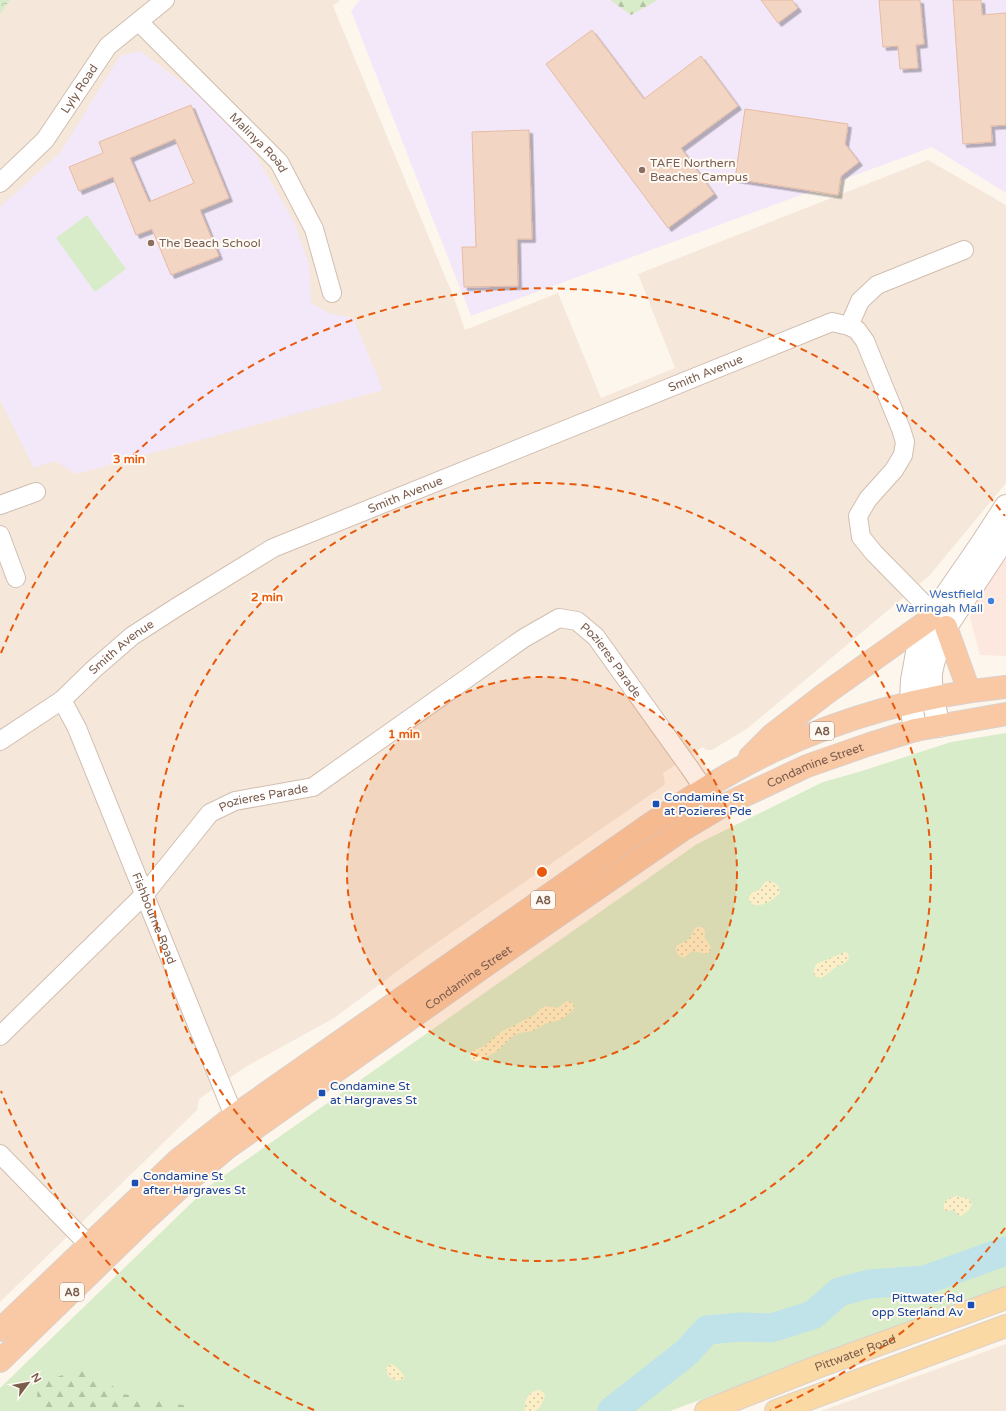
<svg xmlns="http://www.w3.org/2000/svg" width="1006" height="1411" font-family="'Varela Round',sans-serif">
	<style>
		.residential { fill: #f5e8da }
		.commercial { fill: #fde8e0 }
		.education { fill: #f3e8fa }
		.grass { fill: #d8ecc9 }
		.forest { fill: url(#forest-firs) }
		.sand { fill: url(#sand-dots) }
		.park { fill: url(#park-crowns) }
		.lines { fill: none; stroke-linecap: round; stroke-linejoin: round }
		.river { stroke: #bfe3e8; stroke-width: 29 }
		.building { fill: #f3d5c3; stroke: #e6bba3; fill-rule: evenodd; filter: url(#shadow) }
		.minor-casing { stroke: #d1beb0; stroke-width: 20 }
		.tertiary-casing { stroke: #d1beb0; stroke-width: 24 }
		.primary-casing { stroke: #dad1cd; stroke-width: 24 }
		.trunk-casing { stroke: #dad1cd; stroke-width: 24 }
		.minor { stroke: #fff; stroke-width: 18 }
		.tertiary { stroke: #fff; stroke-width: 22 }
		.primary { stroke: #fbd9a5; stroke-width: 22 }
		.trunk { stroke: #f9c8a4; stroke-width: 22 }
		.ring { fill: none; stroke: #e8590c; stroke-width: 2; stroke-dasharray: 7 5 }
		.education-dot { fill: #8d6e63; stroke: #fffaf3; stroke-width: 1.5 }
		.shop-dot { fill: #3f7fe0; stroke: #fffaf3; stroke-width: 1.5 }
		.transit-dot { fill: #1a4fb4; stroke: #fffaf3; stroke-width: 1.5 }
		.labels { text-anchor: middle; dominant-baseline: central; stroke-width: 4; stroke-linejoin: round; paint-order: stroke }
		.shield { fill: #fffaf3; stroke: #a28b7f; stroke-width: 1 }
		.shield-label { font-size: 11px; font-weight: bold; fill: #7a5c4d }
		.street-label { font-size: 12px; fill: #7a5c4d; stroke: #fffaf3 }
		.education-label { font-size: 12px; fill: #785e54; stroke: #fffaf3; text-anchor: start }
		.shop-label { font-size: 12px; fill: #366cbe; stroke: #fffaf3; text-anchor: end }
		.transit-label { font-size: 12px; fill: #164399; stroke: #fffaf3; text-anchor: start }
		.centre { fill: #e8590c; stroke: #fffaf3; stroke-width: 2 }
		.ring-label { font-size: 12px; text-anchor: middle; font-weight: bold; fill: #e8590c; stroke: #fffaf3; stroke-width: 4; stroke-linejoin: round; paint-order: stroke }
	</style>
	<defs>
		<pattern id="forest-firs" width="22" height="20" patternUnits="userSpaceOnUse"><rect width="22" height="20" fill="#d8ecc9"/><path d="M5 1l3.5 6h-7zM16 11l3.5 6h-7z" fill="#b4c2a5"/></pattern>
		<pattern id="sand-dots" width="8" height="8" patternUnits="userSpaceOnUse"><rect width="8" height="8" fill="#fcefc7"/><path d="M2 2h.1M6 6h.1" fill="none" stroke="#d1c5a4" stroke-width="1.8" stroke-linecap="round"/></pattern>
		<pattern id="park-crowns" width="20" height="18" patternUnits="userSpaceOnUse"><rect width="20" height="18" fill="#d8ecc9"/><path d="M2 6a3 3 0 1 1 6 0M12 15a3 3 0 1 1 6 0" fill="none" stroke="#b4c2a5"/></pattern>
		<filter id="shadow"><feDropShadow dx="3.5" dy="3.5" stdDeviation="0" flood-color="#0004"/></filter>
	</defs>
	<rect width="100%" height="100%" fill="#fdf6ec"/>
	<!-- residential -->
	<path class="residential" d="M0,0H340L333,6L454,298L465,330L558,293L601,398L675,368L638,274L928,160L1006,205V483L930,575L748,728L712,750H706L703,747L663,773L665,782L663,786L422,953L334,1018L247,1066L199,1099L197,1110L0,1302Z
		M1006,1344V1411H821L832,1407Z"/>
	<!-- commercial -->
	<path class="commercial" d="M1006,553V656L980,655L970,618L982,585Z"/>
	<!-- education -->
	<path class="education" d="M360,0H1006V193L932,147L471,316L351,11Z
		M140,51L203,98L254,152L294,222L309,264L311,303L329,313L353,318L383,390L76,474L55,461L34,468L0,400V207L60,153L120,56Z"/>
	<!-- grass -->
	<path class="grass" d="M87,215L126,269L95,292L56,238Z
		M1006,733V1289L851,1344L670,1411H0V1388L209,1186L697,844L823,782L862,771L951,742Z"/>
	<!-- forest -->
	<path class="forest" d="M610,0H658L631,15Z
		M87,1366L123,1394L199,1408L204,1411H36L38,1384Z"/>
	<!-- sand -->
	<path class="sand" d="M766,881C774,881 780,884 780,893C774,899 758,911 750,902C748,899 749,896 751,893L759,890Z
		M697,927H701L705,930V938L711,947L710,951L707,954L692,951L684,958C678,956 675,953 676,946L689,939L694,930Z
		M845,952L848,953L849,958C846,964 842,964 836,967C829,971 820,985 813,973L816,964Z
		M567,1001L572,1002L574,1006V1009L565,1017L557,1021L547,1023L533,1031L519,1033L512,1037L496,1052L476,1062L471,1059L470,1054L472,1051L484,1046L501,1032L534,1015L542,1008L546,1006L557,1008Z
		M957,1196L969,1199L972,1205L969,1210L961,1216L958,1215C954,1209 951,1210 944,1211C942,1201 948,1198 957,1196Z
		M390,1364C394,1364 402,1372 404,1376V1379L396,1381L388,1376L386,1368Z
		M539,1390L544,1393L545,1397L540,1407L535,1411H525C523,1401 529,1391 539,1390Z"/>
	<!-- park -->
	<path class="park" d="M0,0H10L0,14Z"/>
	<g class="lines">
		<!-- river -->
		<path class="river" d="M612,1411L686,1353L707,1330L740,1327L771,1328L813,1315L839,1292L869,1284L925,1280L1006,1251"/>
	</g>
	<!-- building -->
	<path class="building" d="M761,0H792L798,8L778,23Z
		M879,0H920L924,44L916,45L918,68L900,69L898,46L883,47Z
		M953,0H981L982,15L1006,13V125L991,126L992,142L963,144Z
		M592,30L644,99L701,56L738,106L681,148L714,194L668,228L546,64Z
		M191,105L229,198L200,210L219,256L171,275L152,229L136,235L113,177L79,191L69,167L103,153L99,142ZM175,139L194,183L149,202L130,158Z
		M745,109L848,124L845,144L859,162L841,176L838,195L735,179Z
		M529,130L532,239H517L518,286L464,287L462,247H476L472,132Z"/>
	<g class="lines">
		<!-- minor casing -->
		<g class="minor-casing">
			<g id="minor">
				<path id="s1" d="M139,22L279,162L314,229L332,293"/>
				<path id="s2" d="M0,183L45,140L108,46L165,0"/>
				<path d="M849,326L860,301L877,285L964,250"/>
				<path d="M0,505L36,492"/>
				<path d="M0,535L16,578"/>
				<path id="s3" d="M62,700L77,728L234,1116"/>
				<path id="s4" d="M0,741L62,700L94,669L132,636L177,607L273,548L832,322L849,326L857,330L865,341L901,429L905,442L903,455L894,470L868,499L858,516L861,537L874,553L933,613"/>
				<path id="s5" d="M0,1036L144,895L210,813L235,801L313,787L524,638L559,618L577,621L596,637L689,767L704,789"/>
				<path d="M0,1154L88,1244"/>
			</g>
		</g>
		<!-- tertiary casing -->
		<g class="tertiary-casing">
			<path id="tertiary" d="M939,726C935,709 930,691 931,674C933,658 940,642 946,627L1006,536
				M915,730L911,703L912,680L917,653L929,620L982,543L1006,506"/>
		</g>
		<!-- primary casing -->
		<g class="primary-casing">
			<g id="primary">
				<path id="s6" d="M706,1411L817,1367L1006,1298"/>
				<path d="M776,1411L1006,1326"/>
			</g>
		</g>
		<!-- trunk casing -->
		<g class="trunk-casing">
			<g id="trunk">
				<path d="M946,627L969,691"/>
				<path d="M750,757L772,735L825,694L929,620"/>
				<path d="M0,1330L178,1160L234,1116L646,827C687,800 728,772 773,751C846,716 926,695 1006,687"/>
				<path id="s7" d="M0,1361L143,1222L184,1184L227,1148L496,958L682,830L724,805L807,766L870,744L915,730L1006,714"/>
			</g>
		</g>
		<!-- minor -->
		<use href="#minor" class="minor"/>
		<!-- tertiary -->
		<use href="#tertiary" class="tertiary"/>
		<!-- primary -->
		<use href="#primary" class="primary"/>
		<!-- trunk -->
		<use href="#trunk" class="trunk"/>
	</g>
	<!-- distance rings -->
	<circle cx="542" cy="872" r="195" fill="#e8590c" fill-opacity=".12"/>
	<g class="ring">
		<circle cx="542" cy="872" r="195"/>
		<circle cx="542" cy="872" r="389"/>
		<path d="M1005 1228A584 584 0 0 1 770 1410M314 1410A584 584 0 0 1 1 1091M1 653A584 584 0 0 1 1005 516"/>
	</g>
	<!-- markers -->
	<g class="education-dot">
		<circle cx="642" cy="170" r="4"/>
		<circle cx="151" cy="243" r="4"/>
	</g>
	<circle class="shop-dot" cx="991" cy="601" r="4"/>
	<g class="transit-dot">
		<rect x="652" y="800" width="8" height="8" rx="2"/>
		<rect x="318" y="1089" width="8" height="8" rx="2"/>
		<rect x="131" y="1179" width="8" height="8" rx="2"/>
		<rect x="967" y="1301" width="8" height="8" rx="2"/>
	</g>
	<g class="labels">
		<!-- shield labels -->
		<g class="shield">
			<rect x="810" y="722" width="24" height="18" rx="3"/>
			<rect x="531" y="891" width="24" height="18" rx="3"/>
			<rect x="60" y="1283" width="24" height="18" rx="3"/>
		</g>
		<g class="shield-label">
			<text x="822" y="731">A8</text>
			<text x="543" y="900">A8</text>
			<text x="72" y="1292">A8</text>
		</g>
		<!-- street labels -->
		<g class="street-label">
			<text stroke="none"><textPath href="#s2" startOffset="124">Lyly Road</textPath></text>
			<text stroke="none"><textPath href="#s1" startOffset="170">Malinya Road</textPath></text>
			<text stroke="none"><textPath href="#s4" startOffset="802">Smith Avenue</textPath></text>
			<text stroke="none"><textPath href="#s4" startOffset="478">Smith Avenue</textPath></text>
			<text stroke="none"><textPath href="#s4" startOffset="154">Smith Avenue</textPath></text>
			<text stroke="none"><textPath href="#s5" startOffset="783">Pozieres Parade</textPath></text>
			<text stroke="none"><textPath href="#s7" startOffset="1015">Condamine Street</textPath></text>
			<text stroke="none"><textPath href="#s5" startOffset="363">Pozieres Parade</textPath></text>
			<text stroke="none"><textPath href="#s3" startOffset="237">Fishbourne Road</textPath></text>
			<text stroke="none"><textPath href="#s7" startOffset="607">Condamine Street</textPath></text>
			<text stroke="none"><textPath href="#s6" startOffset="160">Pittwater Road</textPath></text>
		</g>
		<!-- education labels -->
		<g class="education-label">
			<text x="650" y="163">TAFE Northern<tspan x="650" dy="14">Beaches Campus</tspan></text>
			<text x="159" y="243">The Beach School</text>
		</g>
		<!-- shop labels -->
		<g class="shop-label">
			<text x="983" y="594">Westfield<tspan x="983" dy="14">Warringah Mall</tspan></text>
		</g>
		<!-- transit labels -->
		<g class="transit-label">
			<text x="664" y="797">Condamine St<tspan x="664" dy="14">at Pozieres Pde</tspan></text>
			<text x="330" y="1086">Condamine St<tspan x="330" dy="14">at Hargraves St</tspan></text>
			<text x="143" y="1176">Condamine St<tspan x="143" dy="14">after Hargraves St</tspan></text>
			<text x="963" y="1298" text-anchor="end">Pittwater Rd<tspan x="963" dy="14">opp Sterland Av</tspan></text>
		</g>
	</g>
	<circle cx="542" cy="872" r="6" class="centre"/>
	<g class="ring-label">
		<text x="129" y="463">3 min</text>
		<text x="267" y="601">2 min</text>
		<text x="404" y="738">1 min</text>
	</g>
	<!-- north arrow -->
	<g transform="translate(28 1383) rotate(58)" stroke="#fffaf3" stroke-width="3" paint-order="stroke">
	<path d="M0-3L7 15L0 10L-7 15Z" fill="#7a5c4d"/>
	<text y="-6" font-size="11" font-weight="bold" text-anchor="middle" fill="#7a5c4d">N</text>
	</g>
</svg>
